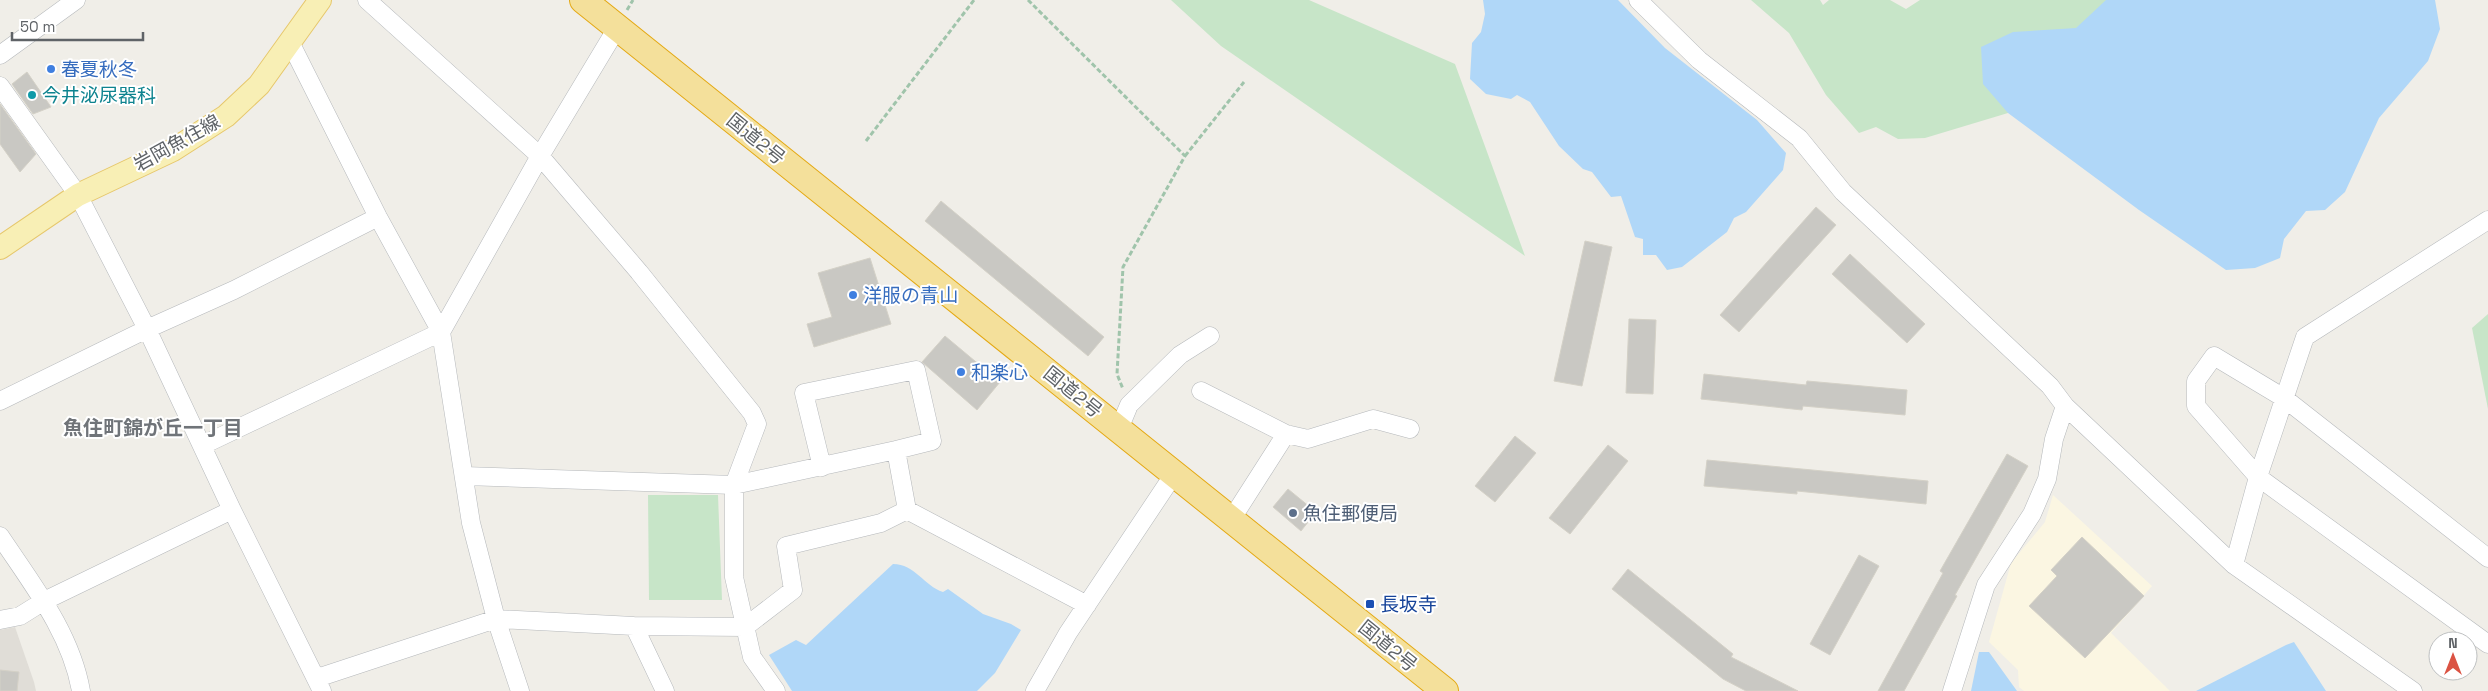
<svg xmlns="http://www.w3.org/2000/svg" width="2488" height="691" font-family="'Space Grotesk','Noto Sans JP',sans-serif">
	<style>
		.commercial { fill: #fbf6e2 }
		.education { fill: #e0ddd7 }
		.green { fill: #c7e5c8 }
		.water { fill: #b0d7f8 }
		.building { fill: #c9c8c3; stroke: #d4d1c7 }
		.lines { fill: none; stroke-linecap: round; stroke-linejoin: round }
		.minor-casing { stroke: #b5b8bb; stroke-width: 19 }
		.major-casing { stroke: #e6c76b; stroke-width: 24 }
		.highway-casing { stroke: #e4a914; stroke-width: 28 }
		.path { stroke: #a0c4ab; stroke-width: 3; stroke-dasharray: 5 2.5; stroke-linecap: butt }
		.minor { stroke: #fff; stroke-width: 18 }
		.major { stroke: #f8efb5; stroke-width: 22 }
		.highway { stroke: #f4e09b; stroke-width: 26 }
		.shop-dot { fill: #3f7fe0; stroke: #fff; stroke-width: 2 }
		.culture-dot { fill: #0f9aa8; stroke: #fff; stroke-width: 2 }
		.service-dot { fill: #5c6f8a; stroke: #fff; stroke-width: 2 }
		.transit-dot { fill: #1a4fb4; stroke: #fff; stroke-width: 2 }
		.labels { text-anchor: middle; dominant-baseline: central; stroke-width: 4; stroke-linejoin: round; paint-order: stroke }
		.shop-label { font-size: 19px; fill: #366cbe; stroke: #fff; text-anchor: start }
		.culture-label { font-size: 19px; fill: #0d838f; stroke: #fff; text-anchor: start }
		.street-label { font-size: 19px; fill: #5f6367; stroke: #fff }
		.service-label { font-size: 19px; fill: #4e5e75; stroke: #fff; text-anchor: start }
		.transit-label { font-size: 19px; fill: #164399; stroke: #fff; text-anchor: start }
		.neighbourhood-label { font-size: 20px; font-weight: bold; fill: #707479; stroke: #fff }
	</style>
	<rect width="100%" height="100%" fill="#f0eee8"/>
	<!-- commercial -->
	<path class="commercial" d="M2053,495L2152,586L2111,633L2170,691H2024L2019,687L2018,670L1989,642L2011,563L2045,522Z"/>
	<!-- education -->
	<path class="education" d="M15,627L34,682L36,691H0V630Z"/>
	<!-- green -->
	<path class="green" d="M1171,0H1309L1455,64L1525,256L1221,46Z
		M1751,0H1820L1823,5L1829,0H1890L1906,9L1920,0H2191L2044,98L2008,113L1925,138L1898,139L1876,127L1859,133L1826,95L1789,33Z
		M2488,314V409L2472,328Z
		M648,495H718L722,600H649Z"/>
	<!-- water -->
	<path class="water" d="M1483,0H1618L1665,48L1757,120L1786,153L1783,170L1746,212L1734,218L1727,232L1682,267L1667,270L1656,255H1643V239L1635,237L1621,196L1611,197L1592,172L1583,169L1559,146L1530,102L1517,95L1511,99L1486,94L1470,79L1472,43L1481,32L1485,14Z
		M2106,0H2435L2440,29L2428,61L2379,118L2345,192L2325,210L2306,211L2284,239L2280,258L2255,268L2226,270L2139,210L2008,113L1983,84L1981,47L2013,32L2076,28Z
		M893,564C915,564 924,586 943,592L948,589L983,614L1011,624L1021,630L995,673L977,691H792L769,655L796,640L806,645Z
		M2294,642L2326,691H2196L2286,645Z
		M1979,652H1989L2017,691H1971Z"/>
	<!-- building -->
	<path class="building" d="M27,72L51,107L33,114L12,84Z
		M0,104L36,154L20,172L0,144Z
		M941,201L1104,337L1088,356L925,221Z
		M1816,207L1836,225L1739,332L1720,315Z
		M1585,241L1612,247L1582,386L1554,381Z
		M1850,254L1925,324L1907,343L1832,274Z
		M870,258L891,324L814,347L807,324L832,317L818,273Z
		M1629,319L1656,320L1653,394L1626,393Z
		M945,336L1000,382L977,410L922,362Z
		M1704,374L1806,385L1807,381L1907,390L1905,415L1803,406L1802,410L1701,399Z
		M1515,436L1536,453L1495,502L1475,486Z
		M1608,445L1628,461L1570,534L1549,518Z
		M2007,454L2028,466L1955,595L1957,596L1904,691H1878L1943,573L1940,571Z
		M1707,460L1928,481L1926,504L1797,491V494L1704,486Z
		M1288,489L1316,512L1301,531L1273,507Z
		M2082,537L2144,596L2085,658L2029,606L2057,576L2051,570Z
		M1859,555L1879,566L1830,655L1810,644Z
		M1628,569L1733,654L1731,657L1798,691H1746L1723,679L1612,589Z
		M0,670L19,672L17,691H0Z"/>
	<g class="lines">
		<!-- minor casing -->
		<g class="minor-casing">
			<path id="minor" d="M367,0L540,156L639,272L752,413L757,424L734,485V577L752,657L776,691
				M1638,0L1699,60L1799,138L1843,192L2050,386L2065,406L2234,565L2413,691
				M291,44L378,217L441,332L471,523L496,619L520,691
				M0,55L76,0
				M0,86L78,195L147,329L232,510L322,691
				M1201,391L1286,434L1308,439L1373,419L1410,429
				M0,401L147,329L234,290L378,217
				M1119,429L1129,405L1180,355L1210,336
				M203,445L441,332L540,156L617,28
				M822,467L804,393L916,370L932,441L896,450
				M464,476L734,485L896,450L907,510L1087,605
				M1231,520L1286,434
				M0,536C32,584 71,633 81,691
				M2488,558L2284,398L2214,356L2196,381V406L2258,477L2488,644
				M2234,565L2258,477L2305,337L2488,220
				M0,620L20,616L44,601L232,510
				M634,626L665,691
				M317,678L496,619L634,626L745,627L793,590L786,546L881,523L907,510
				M1035,691L1068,633L1174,474
				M1952,691L1986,585L2032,514L2047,479L2054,439L2065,406"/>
		</g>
		<!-- major casing -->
		<g class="major-casing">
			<path id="major" d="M0,248L78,195L173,150L226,116L259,85L320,0"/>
		</g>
		<!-- highway casing -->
		<g class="highway-casing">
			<path id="highway" d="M583,0L1445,691"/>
		</g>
		<!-- path -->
		<path class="path" d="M1028,0L1185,156L1123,267L1117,374L1123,389
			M627,10L633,0
			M866,141L974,0
			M1185,156L1244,82"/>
		<!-- minor -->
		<use href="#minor" class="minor"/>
		<!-- major -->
		<use href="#major" class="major"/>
		<!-- highway -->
		<use href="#highway" class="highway"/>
	</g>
	<!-- markers -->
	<g class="shop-dot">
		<circle cx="51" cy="69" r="5"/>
		<circle cx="853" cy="295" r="5"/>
		<circle cx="961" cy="372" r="5"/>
	</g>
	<circle class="culture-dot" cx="32" cy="95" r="5"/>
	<circle class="service-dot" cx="1293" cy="513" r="5"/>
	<rect class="transit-dot" x="1365" y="599" width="10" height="10" rx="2.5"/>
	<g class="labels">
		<!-- shop labels -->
		<g class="shop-label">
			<text x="61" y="69">春夏秋冬</text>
			<text x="863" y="295">洋服の青山</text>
			<text x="971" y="372">和楽心</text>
		</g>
		<!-- culture labels -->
		<g class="culture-label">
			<text x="42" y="95">今井泌尿器科</text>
		</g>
		<!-- street labels -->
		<g class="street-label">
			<text transform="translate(756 139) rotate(39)">国道2号</text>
			<text transform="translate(177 143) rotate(-29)">岩岡魚住線</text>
			<text transform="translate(1073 392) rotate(39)">国道2号</text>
			<text transform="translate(1388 646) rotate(39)">国道2号</text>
		</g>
		<!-- service labels -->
		<g class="service-label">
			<text x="1303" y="513">魚住郵便局</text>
		</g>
		<!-- transit labels -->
		<g class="transit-label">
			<text x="1380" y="604">長坂寺</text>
		</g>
		<!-- neighbourhood labels -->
		<g class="neighbourhood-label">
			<text x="153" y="428">魚住町錦が丘一丁目</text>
		</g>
	</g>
	<!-- north arrow -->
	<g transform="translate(2453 656)"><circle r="24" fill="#ffffff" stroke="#bfc1c2"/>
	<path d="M0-4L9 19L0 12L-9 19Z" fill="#db5343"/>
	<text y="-8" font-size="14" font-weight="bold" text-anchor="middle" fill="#5f6367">N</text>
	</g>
	<!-- scale -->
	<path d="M12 32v8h131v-8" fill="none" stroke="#5f6367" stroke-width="2.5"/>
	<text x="20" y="32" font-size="15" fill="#5f6367" stroke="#ffffff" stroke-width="4" paint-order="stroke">50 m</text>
</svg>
